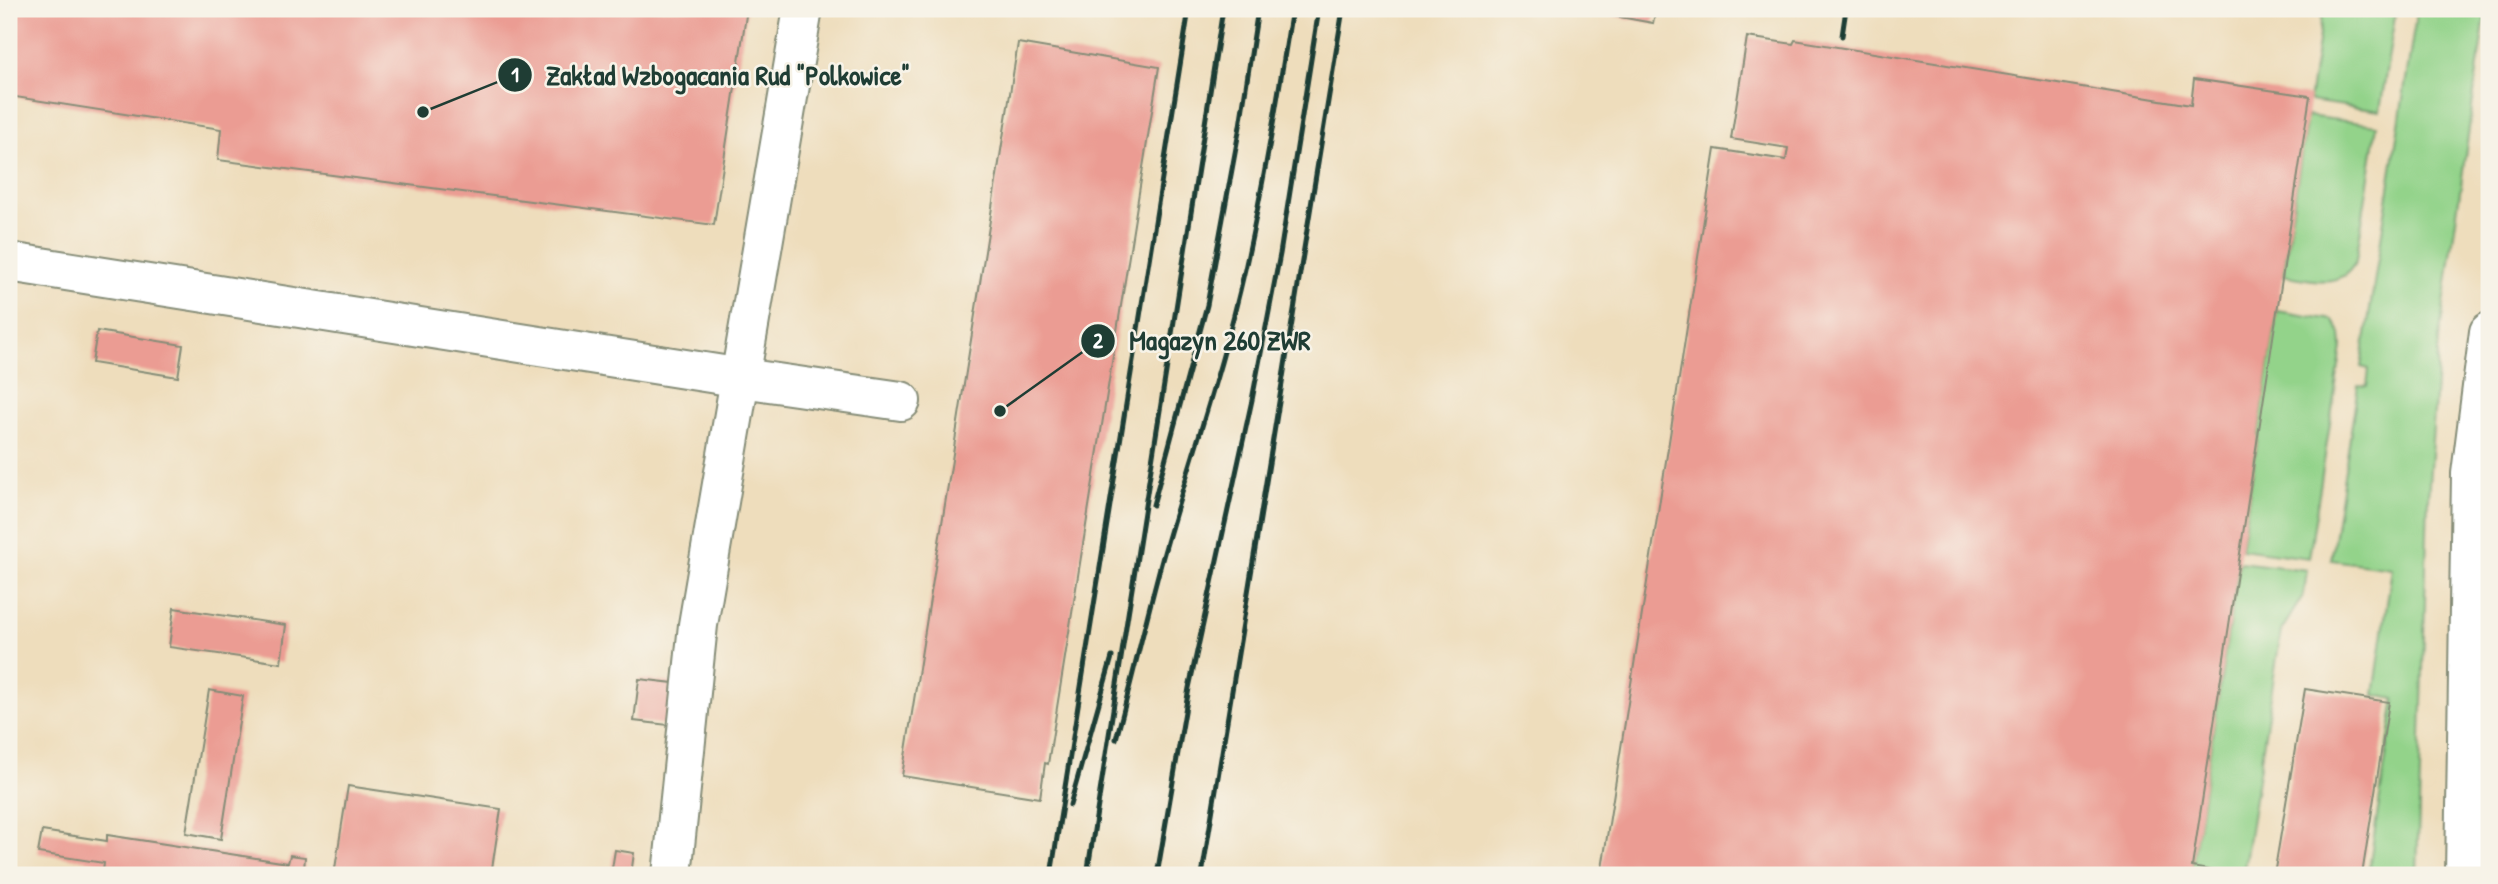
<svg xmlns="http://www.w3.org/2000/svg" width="2498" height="884" font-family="'Patrick Hand',sans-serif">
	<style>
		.green { fill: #93d38a; stroke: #59885f; stroke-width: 2 }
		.building { fill: #eb9c93 }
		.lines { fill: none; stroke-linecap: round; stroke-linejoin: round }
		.minor-casing { stroke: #868d78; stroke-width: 42 }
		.minor { stroke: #fff; stroke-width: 38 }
		.rail { stroke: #1f3d34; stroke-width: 5 }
		.leader { fill: none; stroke: #1f3d34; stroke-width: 2.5 }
		.callout-dot { fill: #1f3d34; stroke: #f7f3e8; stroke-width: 2.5 }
		.mark-label { font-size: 21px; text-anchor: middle; font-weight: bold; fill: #fff }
		.callout-label { font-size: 28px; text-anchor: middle; font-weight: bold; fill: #1f3d34; stroke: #f7f3e8; stroke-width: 5; stroke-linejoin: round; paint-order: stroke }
	</style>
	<rect width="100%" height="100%" fill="#f7f3e8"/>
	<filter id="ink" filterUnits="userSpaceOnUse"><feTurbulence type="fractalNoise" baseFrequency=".0143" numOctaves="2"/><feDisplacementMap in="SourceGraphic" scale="14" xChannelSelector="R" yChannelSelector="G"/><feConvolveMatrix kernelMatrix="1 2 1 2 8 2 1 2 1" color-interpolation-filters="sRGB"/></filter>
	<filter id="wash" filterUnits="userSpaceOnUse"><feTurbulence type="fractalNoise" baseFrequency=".00686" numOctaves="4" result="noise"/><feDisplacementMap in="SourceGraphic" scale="28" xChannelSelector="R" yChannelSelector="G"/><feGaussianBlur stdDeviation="1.57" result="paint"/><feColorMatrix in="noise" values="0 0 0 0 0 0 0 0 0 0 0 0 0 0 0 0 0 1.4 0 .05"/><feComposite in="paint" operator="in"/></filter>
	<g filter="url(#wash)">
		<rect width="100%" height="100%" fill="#eeddbc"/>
		<!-- green -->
		<path class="green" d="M2323,9H2396L2380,111L2309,101Z
			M2417,9H2486L2439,339L2428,498L2417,875H2368L2395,699L2374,695L2392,568L2331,560L2358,385L2367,386L2369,369L2361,367Z
			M2307,116L2377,125L2356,260C2344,291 2308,279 2283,275Z
			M2277,311L2333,320L2341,334L2342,347L2309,558L2241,549Z
			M2239,562L2307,570L2304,594L2281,631L2243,875L2192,867Z"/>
		<g id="blocks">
			<!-- building -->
			<path class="building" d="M9,9H747L714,225L218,160L221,129L9,96Z
				M1576,9H1656L1653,23Z
				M1747,37L1793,44L1795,40L2191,105L2194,79L2310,96L2192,867L2235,875H1601L1715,149L1786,160L1788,148L1731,139Z
				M1018,43L1159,67L1048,764L1045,763L1040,798L902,776Z
				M97,331L183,345L178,377L92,363Z
				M174,608L286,625L281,663L169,647Z
				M639,679L673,683L668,725L634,721Z
				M2305,689L2389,702L2362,875H2274Z
				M209,690L243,696L221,839L186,833Z
				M348,786L501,809L491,875H334Z
				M42,831L107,841V835L288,863L290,855L305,857L304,870L329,875H99L100,869L103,871L104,863L38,853Z
				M615,850L634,853L631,875H611Z"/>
		</g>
	</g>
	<g filter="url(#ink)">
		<use href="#blocks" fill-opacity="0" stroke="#868d78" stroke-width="2"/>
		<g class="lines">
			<!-- minor casing -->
			<g class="minor-casing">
				<path id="minor" d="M9,262L742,378L901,401
					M672,875L698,625L803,9
					M2465,875L2471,474L2489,332"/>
			</g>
			<!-- minor -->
			<use href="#minor" class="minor"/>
			<!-- rail -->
			<path class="rail" d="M1842,36L1846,9
				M1153,505L1207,305L1240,126L1258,9
				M1116,739C1132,680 1146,619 1162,560C1189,463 1223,368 1245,269C1264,183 1278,96 1292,9
				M1070,805L1112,657
				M1051,875L1189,9
				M1087,875L1223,9
				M1157,875L1189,688L1252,400L1280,254L1319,9
				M1202,875L1343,9"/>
		</g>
	</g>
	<!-- callouts -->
	<path class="leader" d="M423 112L515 75M1000 411L1098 341"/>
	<g class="callout-dot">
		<circle cx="423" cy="112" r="7"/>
		<circle cx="1000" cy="411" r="7"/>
		<circle cx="515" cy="75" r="18"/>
		<circle cx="1098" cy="341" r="18"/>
	</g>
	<g class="mark-label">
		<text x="515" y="82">1</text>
		<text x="1098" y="348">2</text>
	</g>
	<g class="callout-label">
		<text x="728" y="85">Zakład Wzbogacania Rud "Polkowice"</text>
		<text x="1220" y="350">Magazyn 260 ZWR</text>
	</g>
	<!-- margin -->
	<rect width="2498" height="884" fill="none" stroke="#f7f3e8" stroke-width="35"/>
</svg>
